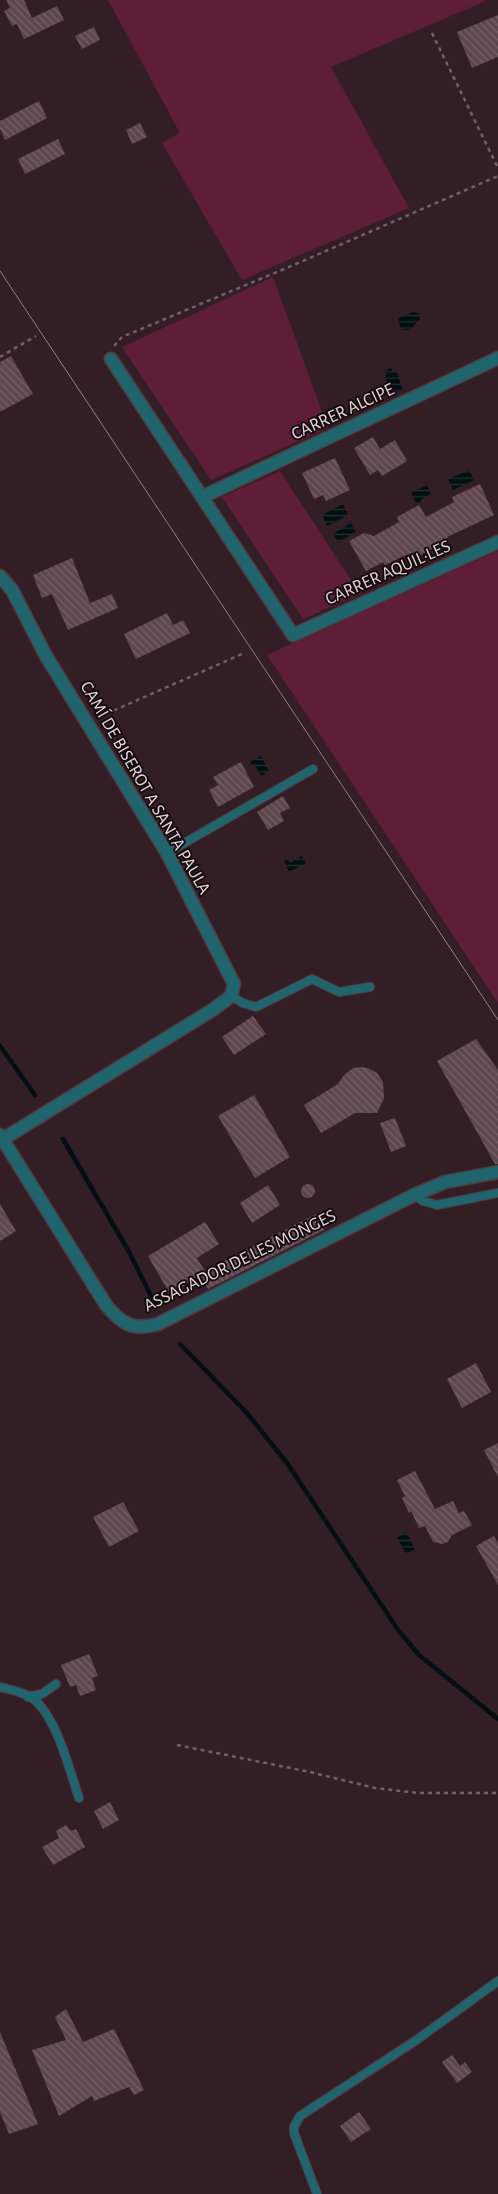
<svg xmlns="http://www.w3.org/2000/svg" width="498" height="2194" font-family="'Alegreya Sans',sans-serif">
	<style>
		.grass { fill: #5e1e38 }
		.water { fill: url(#water-rules) }
		.lines { fill: none; stroke-linecap: round; stroke-linejoin: round }
		.stream { stroke: #000f11; stroke-width: 4.5 }
		.building { fill: url(#building-back-hatch) }
		.lane-casing { stroke: #503b42; stroke-width: 10 }
		.street-casing { stroke: #503b42; stroke-width: 15 }
		.path { stroke: #736066; stroke-width: 2.5; stroke-dasharray: 4 4; stroke-linecap: butt }
		.lane { stroke: #20656d; stroke-width: 8 }
		.street { stroke: #20656d; stroke-width: 12 }
		.tram { stroke: #917e84; stroke-width: 1 }
		.labels { text-anchor: middle; dominant-baseline: central; stroke-width: 4; stroke-linejoin: round; paint-order: stroke }
		.street-label { font-size: 18px; fill: #e5d6da; stroke: #150c0f }
	</style>
	<defs>
		<pattern id="water-rules" width="6" height="5" patternUnits="userSpaceOnUse" patternTransform="scale(1.25)"><rect width="6" height="5" fill="#000f11"/><path d="M0 2.5h6" fill="none" stroke="#253133"/></pattern>
		<pattern id="building-back-hatch" width="6" height="6" patternUnits="userSpaceOnUse" patternTransform="scale(1.25)"><rect width="6" height="6" fill="#5f464e"/><path d="M-1 5l2 2M0 0l6 6M5-1l2 2" fill="none" stroke="#766067"/></pattern>
	</defs>
	<rect width="100%" height="100%" fill="#341e25"/>
	<!-- grass -->
	<path class="grass" d="M108,0H485L486,1L331,67L409,208L242,280L162,143L180,133Z
		M273,277L328,428L211,480L122,347Z
		M280,471L360,594L303,619L222,497Z
		M498,551V1003L267,655Z"/>
	<!-- water -->
	<path class="water" d="M414,312L419,314L420,319L410,330H405L400,327L398,319L404,315Z
		M391,368L393,372L396,371L403,390L391,394L385,375L387,374L386,370Z
		M469,470L474,480L453,490L448,479Z
		M427,485L431,494L420,500L421,502L416,504L411,493Z
		M343,504L348,515L327,526L322,515Z
		M351,523L356,532L338,542L333,534Z
		M261,756L269,771L261,776L254,764L251,765L250,762Z
		M302,856L306,863L289,872L284,861L287,859L290,863Z
		M406,1532L415,1549L406,1554L397,1538Z"/>
	<g class="lines">
		<!-- stream -->
		<path class="stream" d="M0,1046L35,1095
			M63,1139L128,1250L156,1306
			M180,1344L246,1412L287,1463L398,1630L419,1655L498,1719"/>
	</g>
	<!-- building -->
	<path class="building" d="M6,0H24L32,18L57,6L64,20L24,39L17,24L12,26L4,11L10,8Z
		M498,15V57L472,68L457,32Z
		M94,27L100,40L82,49L75,36Z
		M39,101L47,118L5,140L0,129V121Z
		M140,123L147,137L132,144L126,130Z
		M58,139L65,154L25,174L18,159Z
		M11,356L33,394L0,412V362Z
		M373,437L380,449L395,440L407,461L382,476L378,470L370,475L354,448Z
		M335,458L350,490L326,501L323,495L314,499L302,473Z
		M480,484L494,515L447,537L448,540L409,561L406,555L385,565L383,562L366,571L349,541L364,533L374,536L399,522L397,517L419,505L426,517L454,502L452,497Z
		M72,558L90,603L112,594L118,608L68,630L52,594L42,598L33,575Z
		M167,613L173,625L183,620L190,633L136,659L124,634Z
		M241,762L254,787L218,807L209,790L218,785L213,777Z
		M283,796L290,808L280,813L284,821L268,830L257,812Z
		M253,1016L266,1034L234,1055L222,1037Z
		M476,1039L498,1070V1164H495L437,1061Z
		M360,1067L368,1068L377,1073L383,1082L384,1098L377,1113H355L321,1133L304,1105L338,1084L344,1075L353,1068Z
		M254,1095L290,1157L255,1178L218,1116Z
		M395,1118L406,1146L391,1152L380,1123Z
		M301 1191a7 7 0 1 1 14 0a7 7 0 1 1-14 0Z
		M268,1185L280,1205L252,1223L240,1203Z
		M0,1204L16,1231L0,1241Z
		M316,1214L324,1230L208,1289L201,1275L170,1294L148,1256L205,1222L219,1244L197,1258L205,1271Z
		M476,1363L491,1392L462,1408L447,1379Z
		M498,1443V1477L484,1450Z
		M415,1471L435,1509L453,1501L459,1513L464,1511L472,1525L452,1535L448,1542L442,1544L433,1542L425,1526L419,1528L411,1511L409,1513L402,1498L405,1496L397,1480Z
		M123,1502L139,1531L109,1547L93,1517Z
		M494,1536L498,1543V1585L476,1546Z
		M89,1654L98,1676L92,1678L96,1690L80,1696L76,1685L70,1687L61,1665Z
		M110,1802L119,1820L103,1829L94,1811Z
		M66,1825L71,1831L76,1829L85,1847L53,1865L42,1847L59,1838L56,1831Z
		M66,2009L83,2042L114,2029L144,2090L134,2095L129,2087L94,2101L92,2096L59,2116L32,2050L66,2040L55,2017Z
		M0,2032L38,2124L9,2134L0,2112Z
		M452,2055L460,2066L465,2062L472,2072L457,2083L442,2062Z
		M359,2112L371,2129L351,2142L340,2126Z"/>
	<g class="lines">
		<!-- lane casing -->
		<g class="lane-casing">
			<path id="lane" d="M167,853L313,769
				M231,996L243,1003L256,1007L312,979L339,992L370,987
				M414,1195L423,1201L437,1205L498,1193
				M0,1687C12,1690 27,1693 36,1701C58,1722 69,1769 79,1798
				M28,1697L42,1694L56,1684
				M317,2194L294,2133V2127L300,2116L415,2041L498,1981"/>
		</g>
		<!-- street casing -->
		<g class="street-casing">
			<path id="street" d="M111,359L293,635L498,542
				M202,497L498,358
				M0,576L12,590L46,656L167,853L234,984L231,996L214,1009L3,1139
				M0,1135L106,1305C122,1324 132,1331 158,1324L414,1195L445,1182L498,1172"/>
		</g>
		<!-- path -->
		<path class="path" d="M432,33L498,168
			M114,346L122,337L296,264L498,176
			M0,357L36,336
			M99,717L242,654
			M177,1745L310,1772L375,1788L418,1793H498"/>
		<!-- lane -->
		<use href="#lane" class="lane"/>
		<!-- street -->
		<use href="#street" class="street"/>
		<!-- tram -->
		<path class="tram" d="M0,271L498,1020"/>
	</g>
	<g class="labels">
		<!-- street labels -->
		<g class="street-label">
			<text transform="translate(343 412) rotate(-25)">CARRER ALCIPE</text>
			<text transform="translate(388 573) rotate(-24)">CARRER AQUIL·LES</text>
			<text transform="translate(145 788) rotate(60)">CAMÍ DE BISEROT A SANTA PAULA</text>
			<text transform="translate(240 1261) rotate(-26)">ASSAGADOR DE LES MONGES</text>
		</g>
	</g>
</svg>
